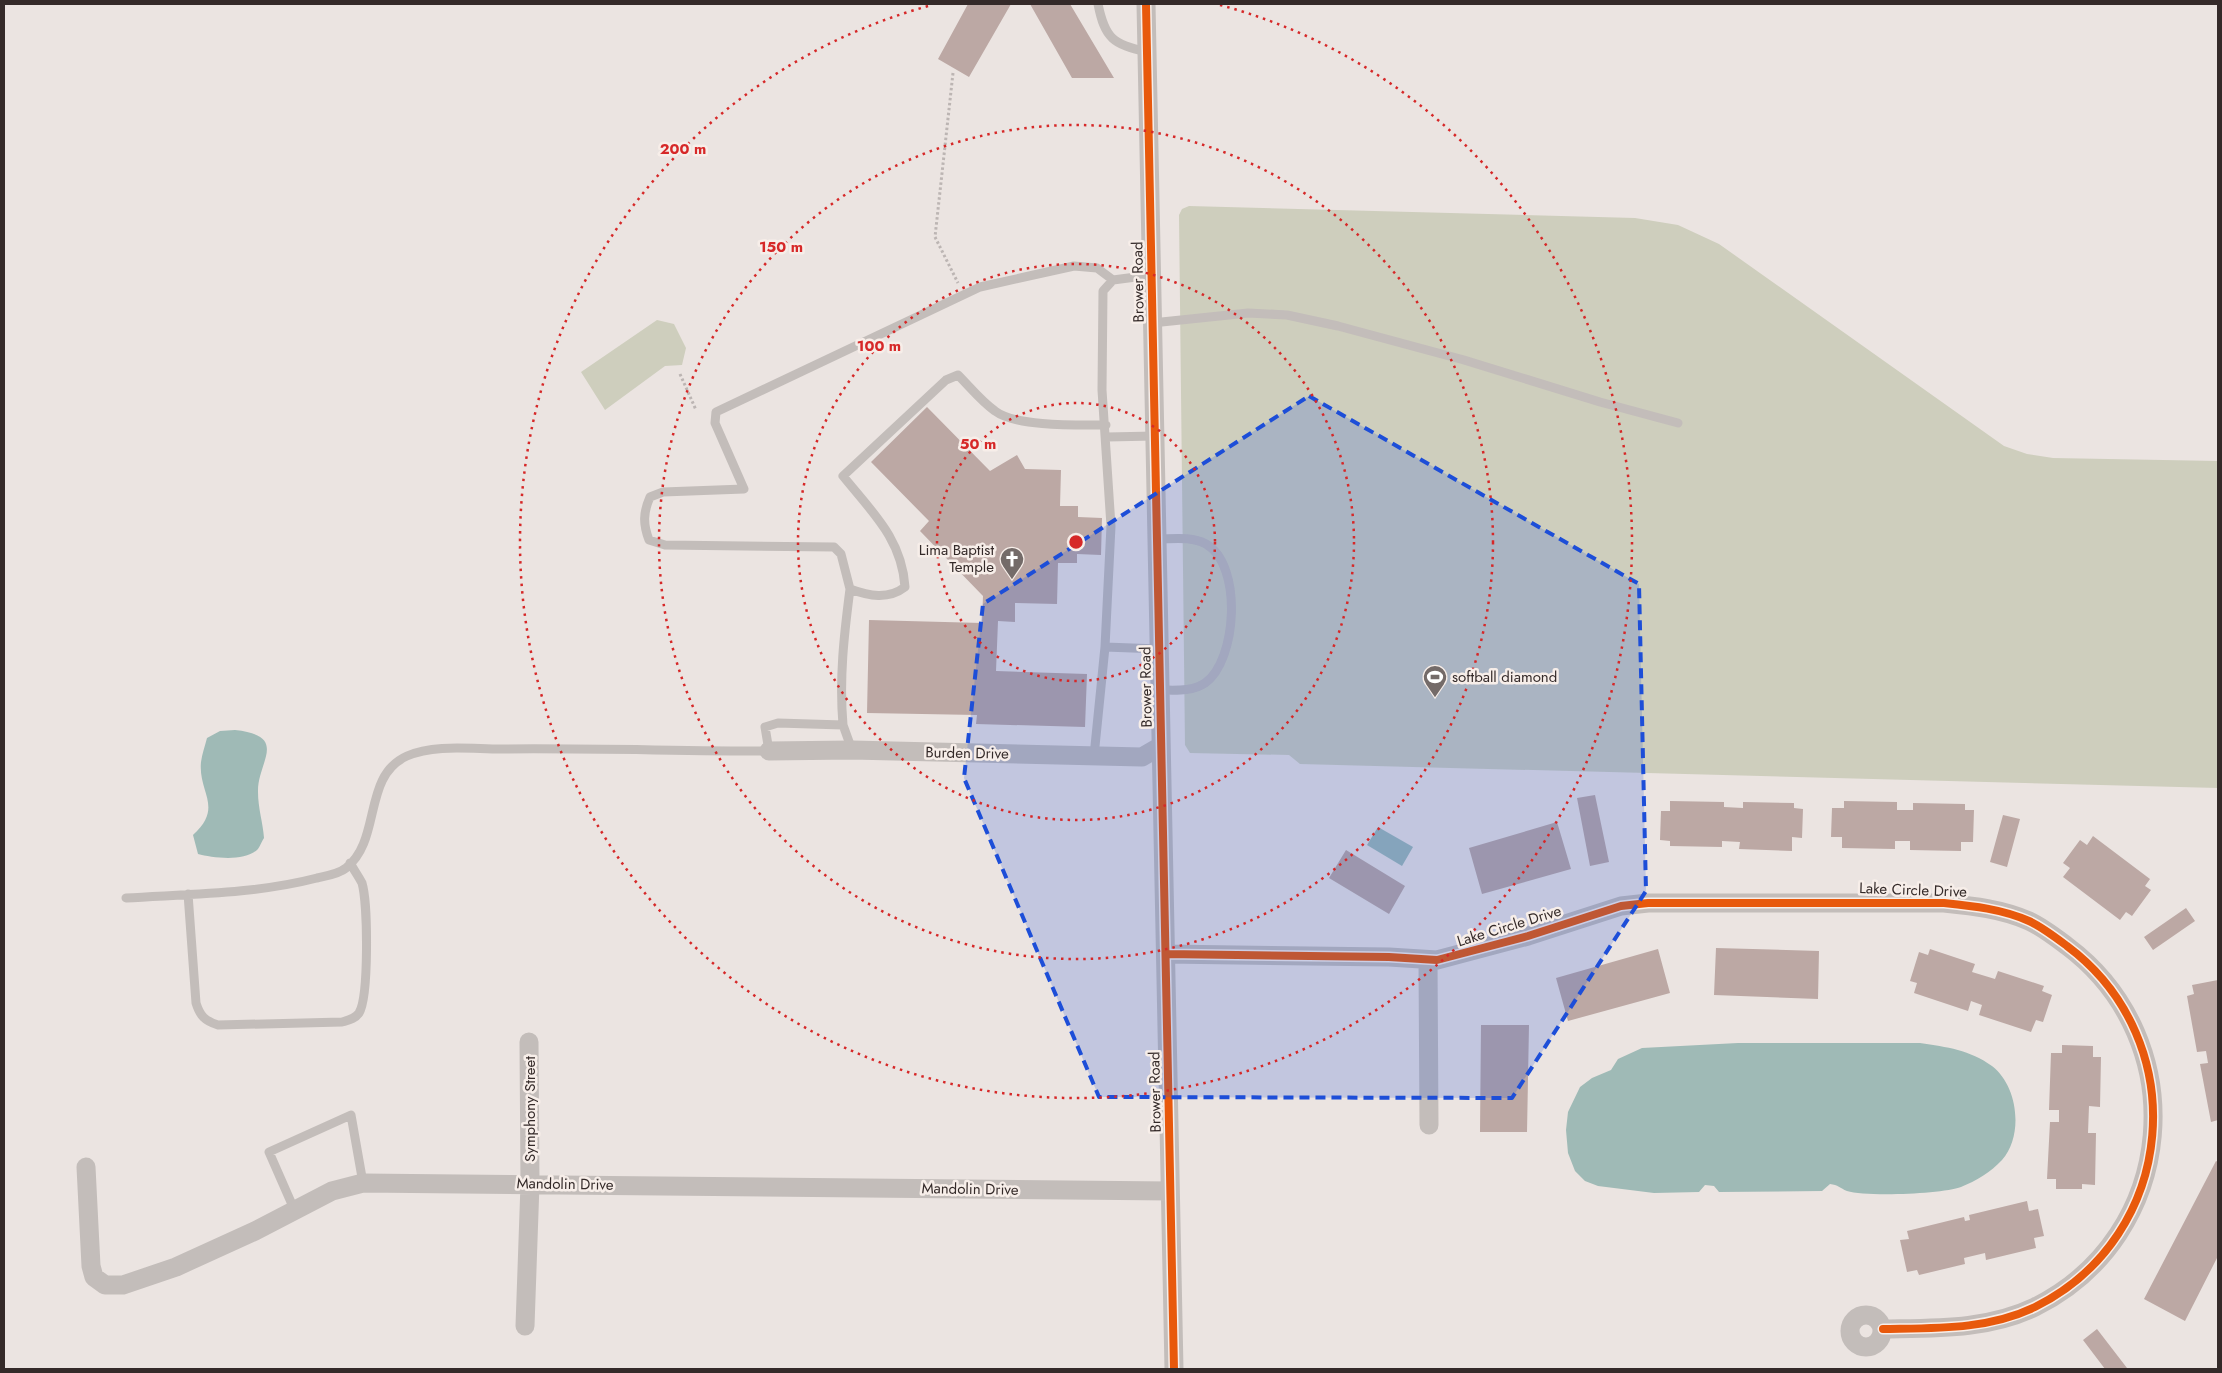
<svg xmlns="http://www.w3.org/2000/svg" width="2222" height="1373" font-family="Jost,sans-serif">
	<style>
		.green { fill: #cecebd }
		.water { fill: #9fbab6 }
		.building { fill: #bca8a4 }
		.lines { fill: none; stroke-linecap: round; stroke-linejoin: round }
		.path { stroke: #bcb5b3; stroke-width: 3; stroke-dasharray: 2.5 2.5; stroke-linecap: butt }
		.lane { stroke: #c3bdba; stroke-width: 9 }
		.street { stroke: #c3bdba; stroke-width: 19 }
		.cycleway-casing { stroke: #f7eee9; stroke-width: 11 }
		.cycleway { stroke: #e8590c; stroke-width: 8 }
		.marked { fill: #1d4ed8; fill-opacity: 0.2; stroke: #1d4ed8; stroke-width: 4; stroke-dasharray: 10 6; stroke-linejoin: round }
		.ring { fill: none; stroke: #d62828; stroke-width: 2.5; stroke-dasharray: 2.5 5 }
		.labels { text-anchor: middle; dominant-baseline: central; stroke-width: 5; stroke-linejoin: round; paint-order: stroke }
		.street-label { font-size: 15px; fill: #342a29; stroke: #f7eee9 }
		.poi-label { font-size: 15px; fill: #342a29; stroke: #f7eee9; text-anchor: end }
		.centre { fill: #d62828; stroke: #f7eee9; stroke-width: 2.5 }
		.ring-label { font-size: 15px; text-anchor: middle; font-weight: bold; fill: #d62828; stroke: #f7eee9; stroke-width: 5; stroke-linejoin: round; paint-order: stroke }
	</style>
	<rect width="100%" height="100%" fill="#ebe4e1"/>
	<!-- green -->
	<path class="green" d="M1189,206L1635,218L1678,225L1719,244L2004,446L2027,454L2053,458L2218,461V788L1300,764L1289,755L1190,753L1185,745L1179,215L1182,209Z
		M657,320L674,324L686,348L682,365L665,366L605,410L581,372Z"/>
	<!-- water -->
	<path class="water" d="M235,730C290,736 257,762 258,792C258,808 263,823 264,838C262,841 260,846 258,849C246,862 213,858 198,854L193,835C224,807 198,793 201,762C202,754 205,746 207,738L220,731Z
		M1378,827L1413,847L1402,866L1367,845Z
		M1738,1043H1920C1947,1047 1970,1050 1992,1066C2018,1086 2024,1135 2002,1160C1991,1172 1976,1181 1961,1187C1943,1194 1866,1197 1847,1191C1840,1188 1838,1185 1830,1184L1822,1191L1719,1192L1714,1186L1705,1185L1699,1192L1654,1193L1598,1186L1585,1181L1575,1171L1568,1153L1566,1130L1568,1112L1580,1087L1592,1078L1611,1070L1618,1059L1642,1048Z"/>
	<!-- building -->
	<path class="building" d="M968,4H1011L969,77L938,59Z
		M1030,4H1070L1114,78H1072Z
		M927,407L990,471L1017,455L1025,469L1061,470L1060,506H1078V517L1102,518L1101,555L1077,554V563H1058L1057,604L1015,603V622L998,621L996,671L1087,674L1085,727L976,724L977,715L867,713L869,620L982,623L983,596L920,531L929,521L871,462Z
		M1595,795L1609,862L1590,866L1577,798Z
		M1670,801L1724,802V807L1743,808V802L1794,803V808L1803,809L1802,838L1792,837V851L1739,849L1740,842L1722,841V847L1670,846V841L1660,840L1661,811H1670Z
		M1844,801L1897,802V810H1913V803L1965,804V810H1974L1973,842H1961V851L1910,850V841H1895V849L1842,848V837H1831L1832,808H1844Z
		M2003,815L2020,819L2007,867L1990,862Z
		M1557,822L1571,869L1482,894L1469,848Z
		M2093,836L2150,879L2145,886L2151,890L2132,916L2126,912L2120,920L2063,877L2070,868L2063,863L2080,840L2087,845Z
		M1346,850L1405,886L1389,914L1329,878Z
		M2186,908L2195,921L2153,950L2144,937Z
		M1716,948L1819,951L1818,999L1714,995Z
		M1658,949L1670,993L1568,1021L1556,978Z
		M1930,949L1975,964L1972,972L1995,979L1998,971L2044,986L2042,991L2052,995L2043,1022L2036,1020L2031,1032L1979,1015L1982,1005L1971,1001L1968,1011L1914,993L1917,983L1910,981L1919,952L1928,955Z
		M2218,980V1120L2211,1122L2200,1064L2208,1063L2206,1051L2197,1052L2187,996L2194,994L2192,985Z
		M1481,1025H1529L1527,1132H1480Z
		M2062,1045L2093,1046V1057H2101L2100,1107L2089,1106L2088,1133H2096L2095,1185L2082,1184V1189H2056V1179H2047L2050,1122H2059V1110H2049L2051,1053H2062Z
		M2216,1161L2218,1162V1256L2185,1321L2144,1299Z
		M2027,1201L2029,1211L2038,1209L2044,1236L2034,1238L2036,1248L1986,1260L1985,1253L1964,1258L1965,1264L1919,1275L1917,1270L1907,1272L1900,1240L1909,1239L1907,1231L1964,1217L1965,1221L1970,1220L1969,1215Z
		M2097,1329L2127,1368L2126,1369H2105L2083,1340Z"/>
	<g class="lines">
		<!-- path -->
		<path class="path" d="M953,73L935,237L958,283
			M680,374L696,410"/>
		<!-- lane -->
		<path class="lane" d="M1098,4C1105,39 1113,44 1147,52
			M1151,275L1113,280L1103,291L1102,390L1111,526L1105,647L1159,649
			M1152,323L1248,313L1287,315L1338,326L1464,360L1600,402L1678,423
			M1106,425C1079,425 1016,427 995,411C981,401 970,387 958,375L946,380L843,476C872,512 902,539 905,587C888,600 869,596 850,589L841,554L834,547L665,545L649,540C643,524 643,513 650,497L663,492L744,489L715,423L716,412L980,287L1074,266L1097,268L1113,280
			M1107,437L1155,436
			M1157,539C1173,539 1191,536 1206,544C1243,565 1237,661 1205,683C1192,692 1174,690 1160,690
			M843,725C839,679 844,635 850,589
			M1094,756L1105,647
			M188,894L196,1003C200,1016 205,1021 218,1025L342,1022C349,1020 355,1019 359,1013C369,997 368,903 362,883C359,877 354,870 350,863
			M126,898C190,894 255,894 317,878C326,876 339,874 346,868C382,840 362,776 407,756C434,744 471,749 501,749C590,748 680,751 769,751L765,727L778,723L843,725L852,750
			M294,1209L269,1152L351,1115L363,1183"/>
		<!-- street -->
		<path class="street" d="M1146,4L1174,1369
			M769,751L852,750L1142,757L1161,746
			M1166,954L1389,957L1437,960L1528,936L1621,906L1648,903H1944C1973,906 2002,909 2029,921C2042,927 2055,937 2067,946C2194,1041 2178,1236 2035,1307C1987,1330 1935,1328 1883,1329
			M1428,961L1429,1125
			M86,1167L91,1266L94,1277L105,1285H123L176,1267L255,1231L332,1191L363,1183L1170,1191
			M1850 1331a16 16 0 1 1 32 0a16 16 0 1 1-32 0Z
			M525,1326L530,1184L529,1042"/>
		<!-- cycleway casing -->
		<g class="cycleway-casing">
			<path id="cycleway" d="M1146,4L1174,1369
				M1166,954L1389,957L1437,960L1528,936L1621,906L1648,903H1944C1973,906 2002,909 2029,921C2042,927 2055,937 2067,946C2194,1041 2178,1236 2035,1307C1987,1330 1935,1328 1883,1329"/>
		</g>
		<!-- cycleway -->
		<use href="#cycleway" class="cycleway"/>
	</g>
	<!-- marked area -->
	<path class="marked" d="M1309,396L1639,584L1646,891L1512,1098L1099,1097L964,778L983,604Z"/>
	<!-- distance rings -->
	<g class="ring">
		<circle cx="1076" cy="542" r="139"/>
		<circle cx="1076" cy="542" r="278"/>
		<circle cx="1076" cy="542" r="417"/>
		<path d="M1220 5A556 556 0 1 1 932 5"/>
	</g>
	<!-- icons -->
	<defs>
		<g id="church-pin" transform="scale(1.25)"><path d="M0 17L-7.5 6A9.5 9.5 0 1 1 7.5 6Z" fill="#746b69" stroke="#f7eee9"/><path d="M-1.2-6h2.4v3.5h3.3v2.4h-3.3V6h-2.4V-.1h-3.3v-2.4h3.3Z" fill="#fff"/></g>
		<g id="stadium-pin" transform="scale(1.25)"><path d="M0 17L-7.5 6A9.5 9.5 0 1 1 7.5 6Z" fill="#746b69" stroke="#f7eee9"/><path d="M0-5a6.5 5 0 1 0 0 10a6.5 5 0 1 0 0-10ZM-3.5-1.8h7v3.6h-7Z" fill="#fff"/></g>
	</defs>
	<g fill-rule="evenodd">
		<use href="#church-pin" x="1012" y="559"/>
		<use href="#stadium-pin" x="1435" y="677"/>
	</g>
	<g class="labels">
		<!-- street labels -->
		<g class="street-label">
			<text transform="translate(1138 282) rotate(-91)">Brower Road</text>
			<text transform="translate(1146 687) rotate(-91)">Brower Road</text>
			<text transform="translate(967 753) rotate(1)">Burden Drive</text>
			<text transform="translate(1913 890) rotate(2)">Lake Circle Drive</text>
			<text transform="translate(1509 926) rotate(-17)">Lake Circle Drive</text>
			<text transform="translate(1155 1092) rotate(-91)">Brower Road</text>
			<text transform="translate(530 1109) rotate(-90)">Symphony Street</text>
			<text transform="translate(565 1184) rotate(1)">Mandolin Drive</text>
			<text transform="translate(970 1189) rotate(1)">Mandolin Drive</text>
		</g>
		<!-- poi labels -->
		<g class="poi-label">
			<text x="994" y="550">Lima Baptist<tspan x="994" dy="17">Temple</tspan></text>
			<text x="1452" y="677" text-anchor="start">softball diamond</text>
		</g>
	</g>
	<circle cx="1076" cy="542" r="8" class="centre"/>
	<g class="ring-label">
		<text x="683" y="154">200 m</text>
		<text x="781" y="252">150 m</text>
		<text x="879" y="351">100 m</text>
		<text x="978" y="449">50 m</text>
	</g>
	<!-- border -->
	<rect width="2222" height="1373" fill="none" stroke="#342a29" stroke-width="10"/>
</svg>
